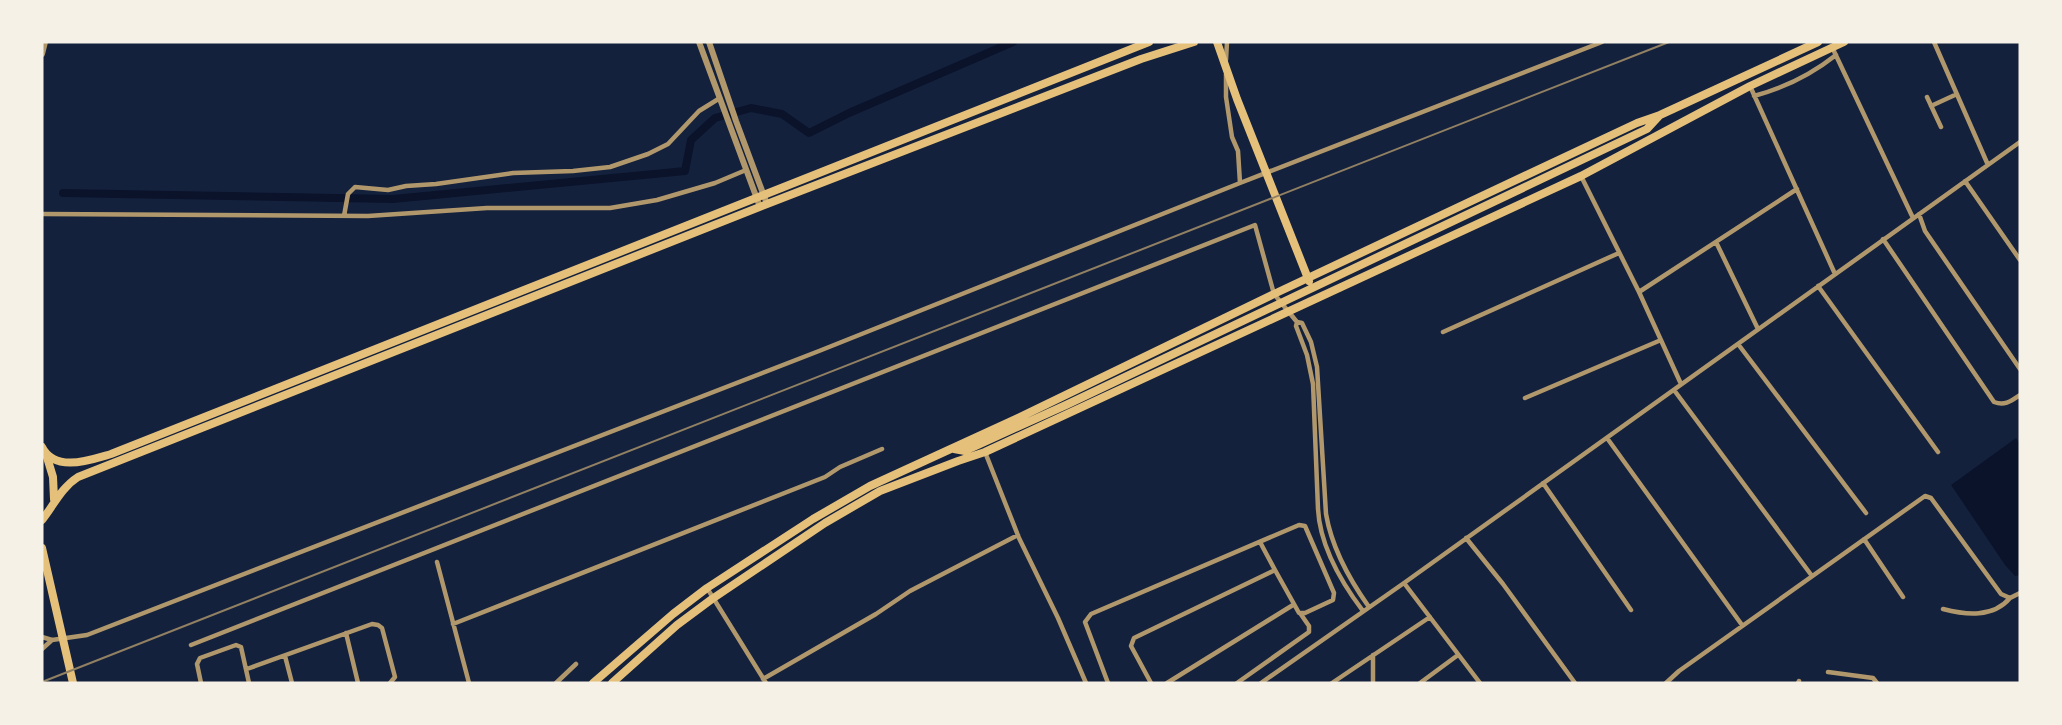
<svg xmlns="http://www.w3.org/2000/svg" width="2062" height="725" font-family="'Playfair Display',serif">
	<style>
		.water { fill: #0b132b }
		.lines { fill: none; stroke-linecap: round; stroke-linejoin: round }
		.canal { stroke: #0b132b; stroke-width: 8 }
		.minor { stroke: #b1986c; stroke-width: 4.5 }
		.tertiary { stroke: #b1986c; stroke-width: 6 }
		.primary { stroke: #e5c07b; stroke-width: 8 }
		.trunk { stroke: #e5c07b; stroke-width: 8 }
		.rail { stroke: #918062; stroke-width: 2 }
	</style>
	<rect width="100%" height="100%" fill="#14213d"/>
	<!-- water -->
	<path class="water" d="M2016,438L2020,444V575L2015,576L2005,565L1951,485Z"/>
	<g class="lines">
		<!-- canal -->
		<path class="canal" d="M63,193L393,199L685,171L691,140L715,118L751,108L782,114L809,133L849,113L1013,42"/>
		<!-- minor -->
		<path class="minor" d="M1934,42L1988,165
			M1832,47L1913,218
			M1226,60L1227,42
			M1750,86L1835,274
			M1754,96C1784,88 1812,74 1836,55
			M1927,97L1941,127
			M1931,106L1957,94
			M1581,176L1639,292L1681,384
			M1965,181L2020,260
			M1240,183L1602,42
			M42,214L368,216L487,208H610L657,200L715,183L746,170
			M1919,214L1925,231L2020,369
			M344,216L348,194L355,187L388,190L406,186L436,184L513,173L573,171L610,167L648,154L668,144L699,111L720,98
			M1883,239L1994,402C2005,406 2011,401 2020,395
			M1716,242L1758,329
			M1818,286L1938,452
			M1639,292L1797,189
			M1297,322L1296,326L1307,355L1313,384L1318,509C1320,547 1341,582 1363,611
			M1443,332L1619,253
			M1738,344L1866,513
			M1674,390L1812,576
			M1525,398L1661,340
			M1607,438L1742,625
			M985,452L1019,538L1058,618L1086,683
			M1543,483L1631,610
			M1466,538L1503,584L1575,683
			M1864,539L1903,597
			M1260,542L1275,570
			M437,562L469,683
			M1404,583L1480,683
			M707,588L766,683
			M1943,609C1966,615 1993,618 2010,598
			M453,624L825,477L840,467L882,449
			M346,633L358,683
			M42,637L52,640L87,635L819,351L1240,183L1238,151L1232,137L1226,97V74
			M191,645L1255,225L1274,294L1297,322L1302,323L1311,342L1317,367L1326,514C1332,549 1349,579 1369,607
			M42,649L52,640
			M285,656L292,683
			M247,669L372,624L378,625L382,628L395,677L390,683
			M1828,672L1873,678L1877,683
			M763,679L876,614L910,591L1018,535
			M201,683L197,664L200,658L236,645L241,647L249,683
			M556,683L576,664
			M1108,683L1085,622L1091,614L1299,525L1305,526L1334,593L1333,600L1305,613H1299L1275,570L1134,638L1131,646L1151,683
			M1167,683L1293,605
			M1237,683L1309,632V626L1300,613
			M1261,683L1404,583L2020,142
			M1332,683L1430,617
			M1373,683V655
			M1420,683L1458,655
			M1666,683L1679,671L1925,496L1931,498L2001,594L2010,598L2020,593
			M1798,683L1799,681"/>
		<!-- tertiary -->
		<path class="tertiary" d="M699,42L760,207
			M709,42L736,121L767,204
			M42,54L45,42"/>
		<!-- primary -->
		<path class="primary" d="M42,447C55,473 90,460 111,454L1149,42
			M46,454L53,477L54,499
			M42,520C54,505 61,488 78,477L767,204L1141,59L1194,42
			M42,548L73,683"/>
		<!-- trunk -->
		<path class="trunk" d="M1217,42L1237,99L1309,281
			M954,449L965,451L971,448L1066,405L1647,129L1659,116
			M593,683L673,614L707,588L813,519L870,486L1016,419L1274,294L1637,123L1660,115L1818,42
			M612,683L677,625L712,599L825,523L880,491L958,461L985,452L1581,176L1750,86L1844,42"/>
		<!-- rail -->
		<path class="rail" d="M42,682L1669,42"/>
	</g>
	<!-- border -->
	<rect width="2062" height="725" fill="none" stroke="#f6f1e7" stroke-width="87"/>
</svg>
